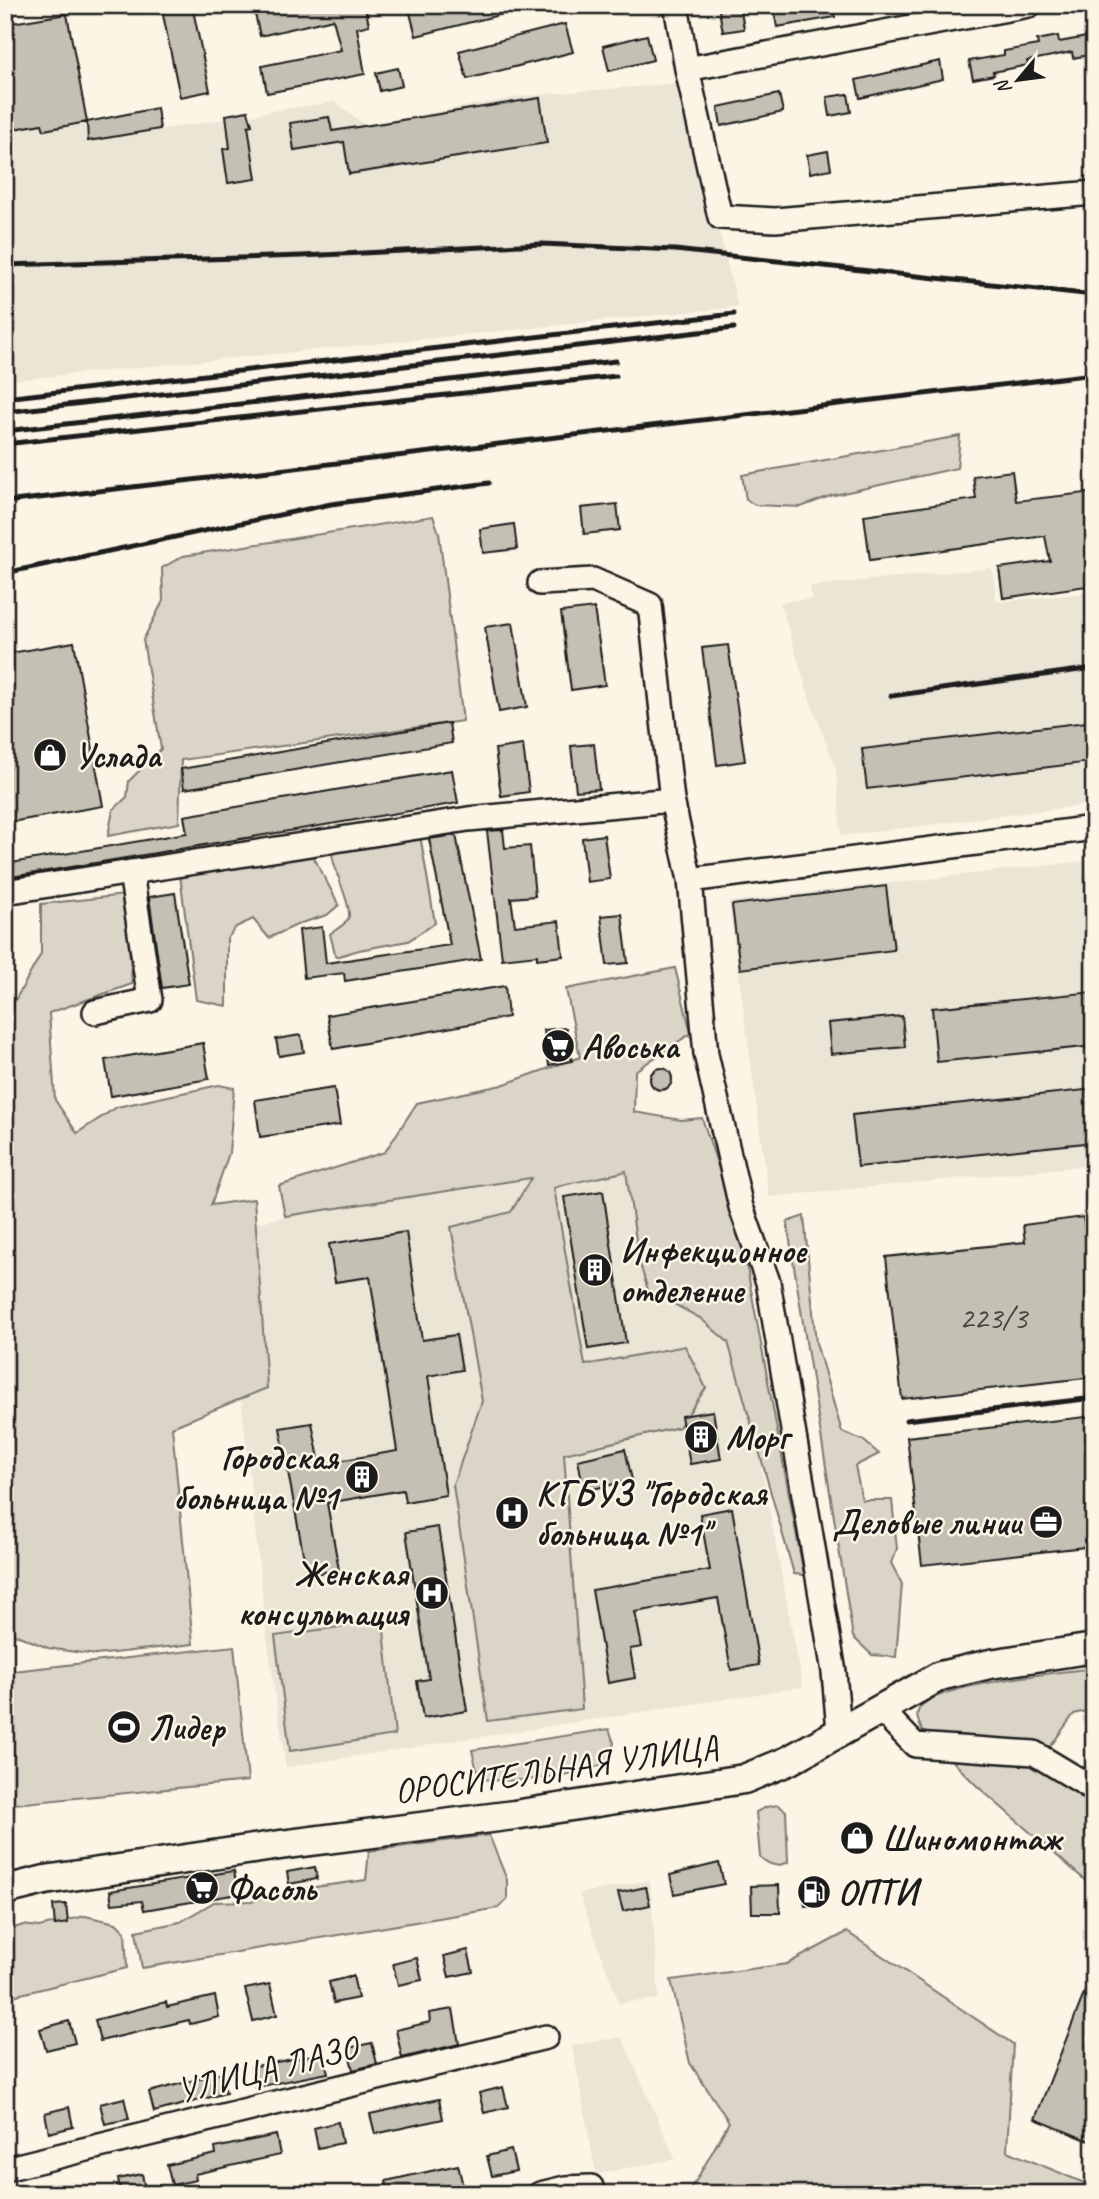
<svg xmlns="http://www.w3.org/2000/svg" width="1099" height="2199" font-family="Caveat,sans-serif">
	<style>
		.built { fill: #ebe5d6 }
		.green { fill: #dbd5c8; stroke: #7c7872; stroke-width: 2 }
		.building { fill: #c4c0b3; stroke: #1c1c1c; stroke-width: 2 }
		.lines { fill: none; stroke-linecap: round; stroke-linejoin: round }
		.minor-casing { stroke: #1c1c1c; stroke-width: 28 }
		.major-casing { stroke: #1c1c1c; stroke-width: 33 }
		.minor { stroke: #fcf5e5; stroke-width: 23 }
		.major { stroke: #fcf5e5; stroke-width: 28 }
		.rail { stroke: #1c1c1c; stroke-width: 5 }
		.labels { text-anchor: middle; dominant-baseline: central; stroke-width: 5; stroke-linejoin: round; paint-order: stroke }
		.number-label { font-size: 32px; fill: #464542 }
		.poi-label { font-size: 35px; font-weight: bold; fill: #1c1c1c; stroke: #fcf5e5; text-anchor: start }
		.street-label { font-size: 35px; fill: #1c1c1c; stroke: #fcf5e5 }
	</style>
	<rect width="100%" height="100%" fill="#fcf5e5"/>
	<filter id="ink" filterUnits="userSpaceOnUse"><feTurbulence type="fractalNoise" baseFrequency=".0143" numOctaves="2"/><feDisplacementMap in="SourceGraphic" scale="14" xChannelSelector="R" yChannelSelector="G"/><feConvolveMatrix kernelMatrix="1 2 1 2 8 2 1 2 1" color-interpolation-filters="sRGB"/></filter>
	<g filter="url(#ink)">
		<!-- built -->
		<path class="built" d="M682,83L738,307L5,381V96H9L14,129L40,125L44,130L87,122L89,141L226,119V115L249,111L250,116L270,111L335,102L365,125L523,96Z
			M992,568L997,602L1094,592V804L841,836L836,769L810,700L780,602L812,599L810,586Z
			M1094,860V1165L769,1197L729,902Z
			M698,1136L803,1687L286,1767L267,1639L240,1388L229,1228Z
			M650,1880L659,1999L619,2003L579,1894Z
			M622,2037L675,2159L596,2174L572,2045Z"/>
		<!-- green -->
		<path class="green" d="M960,436L957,468L830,496L801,507L755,505L746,499L742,475Z
			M433,516L439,533L463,721L181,760L179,823L108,836L113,810L127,797L129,781L161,749L143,640L163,601L162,568L183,556Z
			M420,835L435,923L408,941L359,950L336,957L330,934C335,930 345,925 348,919C354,910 333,870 332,853Z
			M311,852L339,905L327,915L301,923L269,938L253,919L236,927L227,939V1006L196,1000L180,875Z
			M125,895L132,984L49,1013L55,1100L77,1133L117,1107L219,1085L234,1088L229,1153L211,1205L254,1199L267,1388L172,1427L193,1644L96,1655L48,1648L5,1630V1077L13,1004L41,954V904Z
			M675,968L691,1033L635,1071L634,1112L681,1120L702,1118L741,1236L804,1575L794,1574L728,1342L700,1318L648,1290L639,1261L626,1171C603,1178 578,1180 554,1188L585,1365L685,1346L706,1388L679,1427L564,1454L582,1709L488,1721L453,1485L482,1401L451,1227L511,1212L531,1178L285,1216L279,1186L385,1152L417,1103L502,1085L580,1057L566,989Z
			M804,1216L816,1343L842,1432L863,1440L879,1454L855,1466L862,1500H892L897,1549L891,1563L902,1584L896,1657L872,1655L853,1637L787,1222Z
			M383,1621L395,1735L290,1751L275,1636Z
			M234,1646L248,1781L5,1805V1672Z
			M1094,1668V1709L1074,1714L1050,1747C1060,1774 1067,1792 1094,1806V1888L977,1786L922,1730C919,1723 915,1716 919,1709C932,1684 1063,1672 1094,1668Z
			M609,1729L614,1743L607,1763C574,1776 518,1784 483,1779L476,1767L472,1750Z
			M778,1805L786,1811L788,1862C777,1868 769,1865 760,1857L756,1812L766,1807Z
			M489,1835L507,1880V1899L498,1908L142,1968L136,1931L180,1922L214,1902L252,1901L293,1890L366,1880L369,1851Z
			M85,1916L116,1923L125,1932L127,1968L5,1998V1931L23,1925L39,1927Z
			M847,1932L1013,2044L1007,2151L1094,2187V2194H686L697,2179L729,2122L690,2063L671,1980L787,1964Z"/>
		<!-- building -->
		<path class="building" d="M161,5H192L210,91L180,97Z
			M253,5H367L368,11H366L369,25L357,28L365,74L267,93L262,66L341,50L333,19L260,36Z
			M408,5H518L519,10L416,36Z
			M718,5H740L744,29L723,32Z
			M773,5H832L835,17L777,27Z
			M67,14L87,122L44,130L42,124L14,129L9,96H5V56H8L5,24Z
			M565,24L573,52L467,79L459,51Z
			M647,35L653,60L609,71L603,46Z
			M1058,36L1059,42L1092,36L1094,54L1073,58L1072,52L1027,61L1028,65L993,72L994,75L973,79L969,61L1004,55V51L1038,45L1037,40Z
			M940,61L943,79L860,98L856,80Z
			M398,68L402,86L380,91L376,73Z
			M779,94L783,112L721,126L718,107Z
			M848,94L851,112L830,116L827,97Z
			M540,98L547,143L349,174L344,142L294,150L290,123L329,117L332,131Z
			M157,108L160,129L88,141L87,122Z
			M248,111L252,125L248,126L256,179L228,183L223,149L230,148L226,115Z
			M828,151L831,169L810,173L807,155Z
			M1012,471L1016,501L1094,492V585L1003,598L999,568L1050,561L1045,536L870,560L864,515L976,499L973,476Z
			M617,504L620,530L584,534L581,508Z
			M514,524L517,549L483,553L480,529Z
			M594,608L605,685L571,690L561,612Z
			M513,623L527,707L499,712L485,627Z
			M74,642L103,806L5,823V654Z
			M728,645L745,761L717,765L702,648Z
			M1086,722L1091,762L867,789L862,749Z
			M449,723L452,743L184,789L181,769Z
			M594,744L599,789L576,791L571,746Z
			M523,745L529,792L501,796L495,749Z
			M452,770L458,803L5,878V864L187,833L184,816Z
			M503,830L505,848L530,846L535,896L511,898L515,926L559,921L563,956L537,959V955L502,959L487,831Z
			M456,835L481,959L345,981L344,973L304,978L299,930L322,927L326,963L450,945L429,839Z
			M604,835L610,879L587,882L582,838Z
			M886,886L894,950L740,969L732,905Z
			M175,893L189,984L162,988L149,897Z
			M622,914L628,963L607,965L601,916Z
			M505,986L508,1017L333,1049L327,1015Z
			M1094,992V1046L937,1062L932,1008Z
			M902,1016L905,1047L831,1054L828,1023Z
			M566,1028L572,1061L549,1065L544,1030Z
			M301,1035L304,1052L279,1056L276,1039Z
			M203,1043L209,1079L111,1096L105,1060Z
			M650 1079a11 11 0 1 1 22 0a11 11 0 1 1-22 0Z
			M334,1088L340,1125L260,1137L255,1100Z
			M1094,1089V1142L858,1167L852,1115Z
			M603,1191L626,1343L588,1349L564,1197Z
			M1083,1217L1086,1234L1094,1233V1377L902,1399L886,1257L1025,1242L1023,1225Z
			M406,1232L422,1340L456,1335L462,1370L428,1376L446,1495L405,1502L403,1490L327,1503L339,1570L307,1575L280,1428L312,1423L320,1464L397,1451L370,1277L335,1282L329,1244Z
			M713,1411L721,1459L690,1464L681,1416Z
			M1094,1416V1546L922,1565L907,1437Z
			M625,1449L632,1480L584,1491L578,1460Z
			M732,1508L759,1665L731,1670L718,1598L635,1612L642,1647L630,1649L635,1678L608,1683L592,1590L710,1570L700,1514Z
			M438,1527L467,1711L423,1718L417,1681L429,1679L406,1532Z
			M868,1830L869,1845L846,1846L845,1831Z
			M719,1863L724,1884L674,1894L670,1875Z
			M315,1867L317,1879L289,1884L287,1872Z
			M234,1871L238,1894L144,1910L142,1901L112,1904L110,1891Z
			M820,1883L822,1904L805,1906L803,1884Z
			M779,1885L780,1913H752L751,1886Z
			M646,1887L650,1905L623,1911L618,1893Z
			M66,1904L68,1923L55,1925L53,1905Z
			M468,1950L473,1972L449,1977L444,1956Z
			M417,1958L422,1980L398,1985L393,1964Z
			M1094,1968V2143L1035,2119Z
			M353,1976L358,1998L334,2003L329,1982Z
			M270,1984L277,2015L253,2021L245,1989Z
			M215,1996L219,2017L190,2024L189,2020L100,2041L95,2020L166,2002L167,2007Z
			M453,2009L459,2044L402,2058L396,2030L430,2022L429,2013Z
			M69,2021L75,2043L46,2050L40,2029Z
			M372,2043L377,2064L353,2070L348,2048Z
			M323,2053L328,2073L256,2087L251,2067Z
			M221,2073L226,2093L154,2112L149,2092Z
			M503,2087L508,2107L484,2113L479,2093Z
			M124,2098L129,2119L105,2124L100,2104Z
			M439,2099L443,2119L375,2134L370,2114Z
			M69,2107L73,2127L49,2133L45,2113Z
			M338,2122L342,2143L318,2148L314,2128Z
			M276,2135L280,2155L195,2174L196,2180L172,2185L167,2165L216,2154L215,2148Z
			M511,2150L516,2171L492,2176L487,2156Z
			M458,2165L463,2186L428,2194H389L386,2181Z
			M142,2174L146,2194H121L118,2179Z"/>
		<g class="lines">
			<!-- minor casing -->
			<g class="minor-casing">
				<path id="minor" d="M676,5L687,69L720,217L775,220L1094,193
					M687,69L1029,5
					M540,583L593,580L650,605L672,800
					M690,880L1094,828
					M5,892L468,819L672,800L690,880L706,1054L741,1207L768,1282L834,1672L839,1731
					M95,1012L150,1000L131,872
					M880,1709L915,1745L1034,1753L1094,1789
					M5,2169L546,2037
					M540,2194L565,2188L591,2187"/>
			</g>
			<!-- major casing -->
			<g class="major-casing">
				<path id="major" d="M5,1890L45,1880L280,1845L514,1815L744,1779L788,1761L940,1676L990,1664L1094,1648"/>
			</g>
			<!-- minor -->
			<use href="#minor" class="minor"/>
			<!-- major -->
			<use href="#major" class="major"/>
			<!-- rail -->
			<path class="rail" d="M5,265L302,256L542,244L675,250L1094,295
				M5,398L734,314
				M5,412L734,328
				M5,431L616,361
				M5,444L616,376
				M5,502L1094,374
				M5,573L331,504L489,483
				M891,696L1094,668
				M906,1420L1094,1398"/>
		</g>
	</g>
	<!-- icons -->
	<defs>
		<g id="shop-disc" transform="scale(1.75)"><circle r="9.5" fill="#1c1c1c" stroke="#fcf5e5"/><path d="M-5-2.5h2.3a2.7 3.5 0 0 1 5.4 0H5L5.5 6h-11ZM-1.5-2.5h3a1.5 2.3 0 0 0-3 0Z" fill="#fff"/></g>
		<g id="supermarket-disc" transform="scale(1.75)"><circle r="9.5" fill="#1c1c1c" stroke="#fcf5e5"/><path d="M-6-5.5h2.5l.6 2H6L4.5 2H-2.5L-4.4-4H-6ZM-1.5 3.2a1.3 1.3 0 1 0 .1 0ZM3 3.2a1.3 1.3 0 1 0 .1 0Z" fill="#fff"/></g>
		<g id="building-disc" transform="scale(1.75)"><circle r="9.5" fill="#1c1c1c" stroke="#fcf5e5"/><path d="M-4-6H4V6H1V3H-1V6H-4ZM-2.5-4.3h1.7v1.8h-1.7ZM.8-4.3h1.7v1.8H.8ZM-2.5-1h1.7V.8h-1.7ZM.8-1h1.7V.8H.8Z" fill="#fff"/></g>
		<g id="hospital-disc" transform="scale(1.75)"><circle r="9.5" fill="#1c1c1c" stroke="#fcf5e5"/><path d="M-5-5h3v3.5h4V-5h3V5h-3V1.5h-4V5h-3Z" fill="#fff"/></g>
		<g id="office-disc" transform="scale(1.75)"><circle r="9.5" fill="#1c1c1c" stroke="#fcf5e5"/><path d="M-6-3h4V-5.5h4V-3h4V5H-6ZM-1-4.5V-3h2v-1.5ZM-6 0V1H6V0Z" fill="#fff"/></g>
		<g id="stadium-disc" transform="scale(1.75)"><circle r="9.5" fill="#1c1c1c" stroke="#fcf5e5"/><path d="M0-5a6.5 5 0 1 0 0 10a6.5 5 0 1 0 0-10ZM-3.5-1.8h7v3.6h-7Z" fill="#fff"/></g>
		<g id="fuel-disc" transform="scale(1.75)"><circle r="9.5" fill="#1c1c1c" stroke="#fcf5e5"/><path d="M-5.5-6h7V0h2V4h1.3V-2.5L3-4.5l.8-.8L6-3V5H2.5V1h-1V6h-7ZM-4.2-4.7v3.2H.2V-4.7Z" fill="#fff"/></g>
	</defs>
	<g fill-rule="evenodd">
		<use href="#shop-disc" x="50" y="755"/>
		<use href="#supermarket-disc" x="558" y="1046"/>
		<use href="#building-disc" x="595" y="1270"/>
		<use href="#building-disc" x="701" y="1437"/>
		<use href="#building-disc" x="362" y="1477"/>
		<use href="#hospital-disc" x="512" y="1513"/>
		<use href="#office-disc" x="1046" y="1522"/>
		<use href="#hospital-disc" x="432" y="1593"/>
		<use href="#stadium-disc" x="124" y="1727"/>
		<use href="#shop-disc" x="857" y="1838"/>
		<use href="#supermarket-disc" x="202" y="1888"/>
		<use href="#fuel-disc" x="814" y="1892"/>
	</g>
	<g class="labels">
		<!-- number labels -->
		<g class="number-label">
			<text x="993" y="1317">223/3</text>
		</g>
		<!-- poi labels -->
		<g class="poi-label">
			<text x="74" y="755">Услада</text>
			<text x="582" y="1046">Авоська</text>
			<text x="620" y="1250">Инфекционное<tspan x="620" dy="40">отделение</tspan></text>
			<text x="726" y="1437">Морг</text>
			<text x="338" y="1457" text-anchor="end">Городская<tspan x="338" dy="40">больница №1</tspan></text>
			<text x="536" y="1493">КГБУЗ "Городская<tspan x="536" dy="40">больница №1"</tspan></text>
			<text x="1021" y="1522" text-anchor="end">Деловые линии</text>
			<text x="408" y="1573" text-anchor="end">Женская<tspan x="408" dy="40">консультация</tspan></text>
			<text x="148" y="1727">Лидер</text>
			<text x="882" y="1838">Шиномонтаж</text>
			<text x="227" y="1888">Фасоль</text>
			<text x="838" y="1892">ОПТИ</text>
		</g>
		<!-- street labels -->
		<g class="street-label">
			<text transform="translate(556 1769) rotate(-8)">ОРОСИТЕЛЬНАЯ УЛИЦА</text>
			<text transform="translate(267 2069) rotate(-14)">УЛИЦА ЛАЗО</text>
		</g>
	</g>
	<!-- margin -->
	<rect width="1099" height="2199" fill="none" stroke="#fcf5e5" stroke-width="28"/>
	<rect x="14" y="14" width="1071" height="2171" fill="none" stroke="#1c1c1c" stroke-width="2.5" filter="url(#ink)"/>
	<!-- north arrow -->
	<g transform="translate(1018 80) rotate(241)" stroke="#fcf5e5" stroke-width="5" paint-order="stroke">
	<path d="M0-5L12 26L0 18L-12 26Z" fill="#1c1c1c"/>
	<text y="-10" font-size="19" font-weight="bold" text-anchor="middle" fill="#1c1c1c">N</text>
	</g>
</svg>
